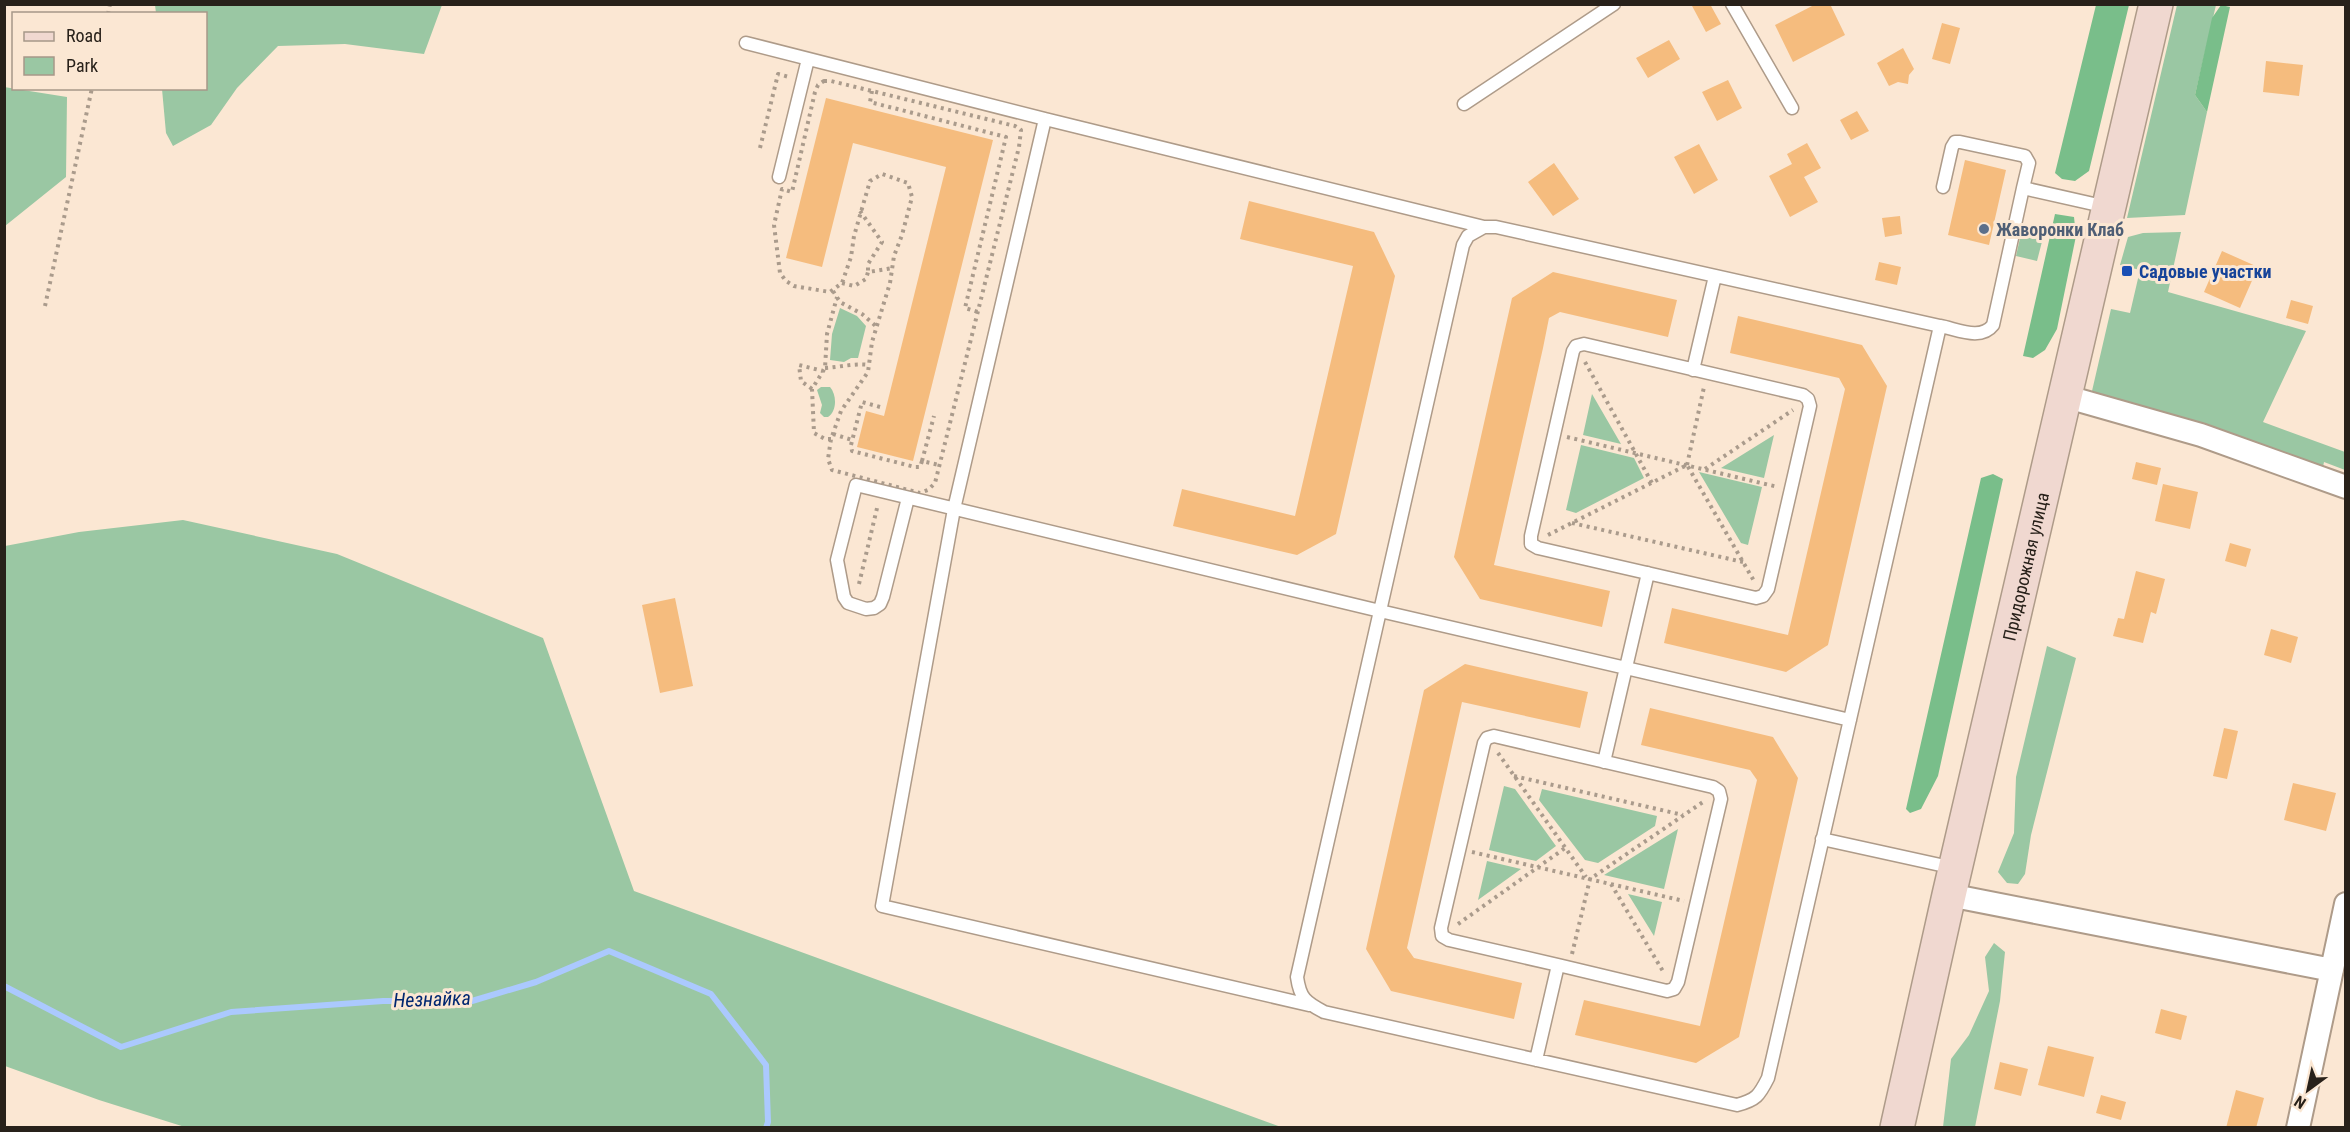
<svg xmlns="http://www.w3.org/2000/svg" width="2350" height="1132" font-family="'Roboto Condensed',sans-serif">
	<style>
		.green { fill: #9ac7a3 }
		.forest { fill: #79be8a }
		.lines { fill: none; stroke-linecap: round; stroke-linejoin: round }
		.stream { stroke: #abc9fe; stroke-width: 6 }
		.building { fill: #f5bc7e }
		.service-casing { stroke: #ae9b89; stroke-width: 15 }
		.minor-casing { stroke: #ae9b89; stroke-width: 26 }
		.secondary-casing { stroke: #ae9b89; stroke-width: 36 }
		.path { stroke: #aa9b8c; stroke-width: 4; stroke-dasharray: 3 4.5; stroke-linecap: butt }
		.service { stroke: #fff; stroke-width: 12 }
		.minor { stroke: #fff; stroke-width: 22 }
		.secondary { stroke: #f0d8d0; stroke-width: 33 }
		.service-dot { fill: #5c6f8a; stroke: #fbe7d3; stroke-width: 2 }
		.transit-dot { fill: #1a4fb4; stroke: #fbe7d3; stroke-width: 2 }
		.labels { text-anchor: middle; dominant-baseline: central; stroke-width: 6; stroke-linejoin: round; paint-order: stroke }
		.service-label { font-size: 18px; font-weight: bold; fill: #4e5e75; stroke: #fbe7d3; text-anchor: start }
		.transit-label { font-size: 18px; font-weight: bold; fill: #164399; stroke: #fbe7d3; text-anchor: start }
		.street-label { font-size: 18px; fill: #28211a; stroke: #fbe7d3 }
		.water-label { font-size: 20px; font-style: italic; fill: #012770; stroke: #fbe7d3 }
	</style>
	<rect width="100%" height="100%" fill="#fbe7d3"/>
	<!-- green -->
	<path class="green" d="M155,5V4L442,5L424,54L345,44L278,46L237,88L211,125L173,146L166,133L162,89L206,88V14L156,13Z
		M2177,5H2216L2195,95L2207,112L2185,215L2127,218Z
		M4,87L67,97L66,177L5,226Z
		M2023,225L2045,230L2037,261L2016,256Z
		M2181,232L2168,292L2306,331L2263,422L2345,452V470L2324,462L2323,467L2306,463L2092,391L2111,309L2130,313L2140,270L2120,265L2128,237L2143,233Z
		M840,308L857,316L866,326L858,358H851L844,362L830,360L832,334Z
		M821,387H830C837,395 837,411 828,417H824L820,413L822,405L817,390Z
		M1592,394L1621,444L1583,435Z
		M1774,435L1764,478L1721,468Z
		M1581,445L1634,458L1644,478L1576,513L1566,510Z
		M1699,472L1762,487L1748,545L1741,543Z
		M183,520L337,554L543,638L634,891L1281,1127L188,1128L99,1100L5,1066V546L79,532Z
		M2047,646L2076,658L2031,835L2025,874L2018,884L2007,883L1998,872L2014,833L2016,777Z
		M1504,786L1515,789L1556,846L1536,861L1489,850Z
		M1542,789L1657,816L1655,826L1598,863L1585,860L1539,800Z
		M1678,829L1664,889L1604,875Z
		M1487,861L1521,869L1478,900Z
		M1628,894L1662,902L1654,936Z
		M1994,943L2005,952L2000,1001L1975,1127H1943L1951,1059L1969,1035L1989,991L1985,957Z"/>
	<!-- forest -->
	<path class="forest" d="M2096,5H2129L2089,171L2075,181L2062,179L2055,173Z
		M2221,5L2230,7L2207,112L2195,95L2212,18Z
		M2055,214L2074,217L2076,236L2057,329L2045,350L2033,358L2023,356Z
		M1993,474L2003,479L1938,776L1921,809L1910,813L1906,809L1981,478Z"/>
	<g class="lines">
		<!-- stream -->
		<path class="stream" d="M4,986L121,1047L231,1012L383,1001H472L536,982L609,951L711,994L766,1065L768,1122L766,1128"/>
	</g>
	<!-- building -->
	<path class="building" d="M1691,4H1710L1721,24L1706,32Z
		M1816,4H1830L1845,35L1793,62L1775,25Z
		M1942,23L1960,28L1950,64L1932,59Z
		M1669,40L1680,59L1648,78L1636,58Z
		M1903,48L1914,69L1909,75L1908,84L1898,82L1889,86L1877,63Z
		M2266,61L2303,65L2299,96L2263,92Z
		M1728,80L1742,108L1717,121L1702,92Z
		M826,98L993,140L913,461L857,447L866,411L884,416L946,167L853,143L822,267L786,258Z
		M1857,111L1869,131L1851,140L1840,120Z
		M1807,143L1821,168L1804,177L1818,202L1790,217L1769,176L1792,164L1787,154Z
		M1699,144L1718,180L1694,194L1674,157Z
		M1965,160L2006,170L1989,245L1948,235Z
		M1554,163L1579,199L1553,216L1528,182Z
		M1249,201L1374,232L1395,276L1336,534L1297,555L1173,526L1182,489L1295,516L1353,266L1240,239Z
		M1900,216L1902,234L1885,237L1882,218Z
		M2222,251L2258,267L2240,308L2204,292Z
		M1879,262L1901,267L1897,285L1875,280Z
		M1553,272L1677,300L1668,337L1560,312L1549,318L1543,348L1494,565L1610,591L1602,627L1480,599L1454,557L1512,298Z
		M2291,300L2313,306L2308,324L2286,318Z
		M1738,316L1862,345L1887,386L1828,645L1786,672L1664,643L1672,608L1788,635L1845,389L1839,378L1730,353Z
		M2136,462L2161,468L2157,485L2132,479Z
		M2163,484L2198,492L2190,529L2155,521Z
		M2230,543L2251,549L2246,567L2225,561Z
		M2136,571L2165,579L2156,614L2151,612L2143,643L2113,636L2118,618L2124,619Z
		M675,598L693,686L660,693L642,605Z
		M2271,629L2298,637L2291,663L2264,655Z
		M1465,664L1588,692L1580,728L1462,702L1407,948L1414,958L1522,983L1514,1019L1391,991L1366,949L1424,690Z
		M1650,708L1773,737L1798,778L1739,1037L1696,1063L1575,1035L1584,1000L1700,1026L1757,780L1750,770L1641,745Z
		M2224,728L2238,731L2227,779L2213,776Z
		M2293,783L2336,793L2326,831L2284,820Z
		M2161,1009L2187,1016L2181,1040L2155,1033Z
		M2048,1046L2094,1057L2084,1097L2038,1085Z
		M2000,1062L2028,1069L2021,1096L1994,1089Z
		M2236,1090L2264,1098L2256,1128H2226Z
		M2101,1095L2126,1102L2121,1120L2096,1113Z"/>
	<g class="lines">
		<!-- service casing -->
		<g class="service-casing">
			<path id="service" d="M1732,4L1792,108
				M746,43L1045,119
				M1464,104L1614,4
				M779,177L808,59
				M1943,187L1952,147L1955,142H1960L2025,156L2029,163L2023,188
				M1484,227H1496L1940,326L1768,1078C1759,1096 1756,1100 1737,1105L1324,1012C1305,1002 1300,998 1297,977L1463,245L1468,236Z
				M1940,326C1957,329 1981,341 1993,325L2023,188L2107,207
				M1584,344L1803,395L1808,399L1810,406L1768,589L1763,596L1756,598L1538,548L1531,544V536L1573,351L1576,346Z
				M1693,370L1715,276
				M908,498L883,597L880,604L874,608L866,609L848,603L844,597L837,560L856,485L1380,611L1850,720
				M1604,762L1648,573
				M1822,839L1954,868
				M1309,1005L882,906L954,509L1045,119L1484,227
				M1536,1060L1558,965L1449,940L1442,936L1441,928L1484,743L1487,738L1494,736L1713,787L1719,791L1721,799L1678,982L1674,989L1667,991L1558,965"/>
		</g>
		<!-- minor casing -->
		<g class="minor-casing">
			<path id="minor" d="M2064,396L2201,435L2346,487
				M1949,895L2332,970
				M2298,1128L2346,904"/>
		</g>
		<!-- secondary casing -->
		<g class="secondary-casing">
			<g id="secondary">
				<path id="s1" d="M1897,1128L1949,895L2156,4"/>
			</g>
		</g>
		<!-- path -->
		<path class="path" d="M108,14L110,4
			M824,81H831L1015,126L1021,130L1019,147L935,483L928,490L920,493L832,470L828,459L831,439L841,411L868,372L872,342L890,283L894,256L902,235L912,197L908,183L882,174L870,181L854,236L851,257L842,283L830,292L794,286L786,281L780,273L774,225L782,189L792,192L815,92L818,85Z
			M872,91L870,102L1006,137L965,308L978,312
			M760,148L778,74L789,77
			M860,211L882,242L868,264V272
			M842,283L854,286L866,279L868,272L893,268
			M833,291L840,302L862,314L877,327
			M45,306L92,88
			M1585,362L1652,483
			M825,368C841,367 854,363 869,365
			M812,389L801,381L799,365L823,371
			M880,407L862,402L851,445L852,451L915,467H920L922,461L939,465
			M833,434L852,440
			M1567,437L1778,487
			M831,439H825L814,433L812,389L825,368L827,334L837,297
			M922,461L934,416
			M1687,465L1704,387
			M1705,469L1793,410
			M1572,523L1743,562
			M1548,535L1687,465L1754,581
			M859,584L878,504
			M1498,753L1586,877
			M1514,776L1683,815
			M1472,852L1684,901
			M1611,884L1664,973
			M1458,924L1565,848
			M1572,954L1590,879L1706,800"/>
		<!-- service -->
		<use href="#service" class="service"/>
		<!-- minor -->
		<use href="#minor" class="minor"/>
		<!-- secondary -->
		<use href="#secondary" class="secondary"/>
	</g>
	<!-- markers -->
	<circle class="service-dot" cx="1984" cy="229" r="6"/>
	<rect class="transit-dot" x="2121" y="265" width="12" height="12" rx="3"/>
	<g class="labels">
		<!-- service labels -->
		<g class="service-label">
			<text x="1996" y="229">Жаворонки Клаб</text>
		</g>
		<!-- transit labels -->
		<g class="transit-label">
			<text x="2139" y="271">Садовые участки</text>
		</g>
		<!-- street labels -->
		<g class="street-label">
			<text stroke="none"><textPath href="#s1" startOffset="576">Придорожная улица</textPath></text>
		</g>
		<!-- water labels -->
		<g class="water-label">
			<text transform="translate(432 999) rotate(-2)">Незнайка</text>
		</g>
	</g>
	<!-- border -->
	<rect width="2350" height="1132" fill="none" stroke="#28211a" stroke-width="12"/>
	<!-- legend -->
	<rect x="12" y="12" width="195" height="78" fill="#fbe7d3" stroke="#a79889" stroke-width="1.5"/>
	<rect x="24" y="32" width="30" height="9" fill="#f0d8d0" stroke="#a79889" stroke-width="1.5"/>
	<text x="66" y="42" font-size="18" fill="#28211a">Road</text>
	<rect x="24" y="57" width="30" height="18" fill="#9ac7a3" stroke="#a79889" stroke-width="1.5"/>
	<text x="66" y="72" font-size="18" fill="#28211a">Park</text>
	<!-- north arrow -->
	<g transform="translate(2308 1090) rotate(213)" stroke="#fbe7d3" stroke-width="4.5" paint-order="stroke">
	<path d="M0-4.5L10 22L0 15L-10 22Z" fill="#28211a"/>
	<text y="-9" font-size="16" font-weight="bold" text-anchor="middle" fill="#28211a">N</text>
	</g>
</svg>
